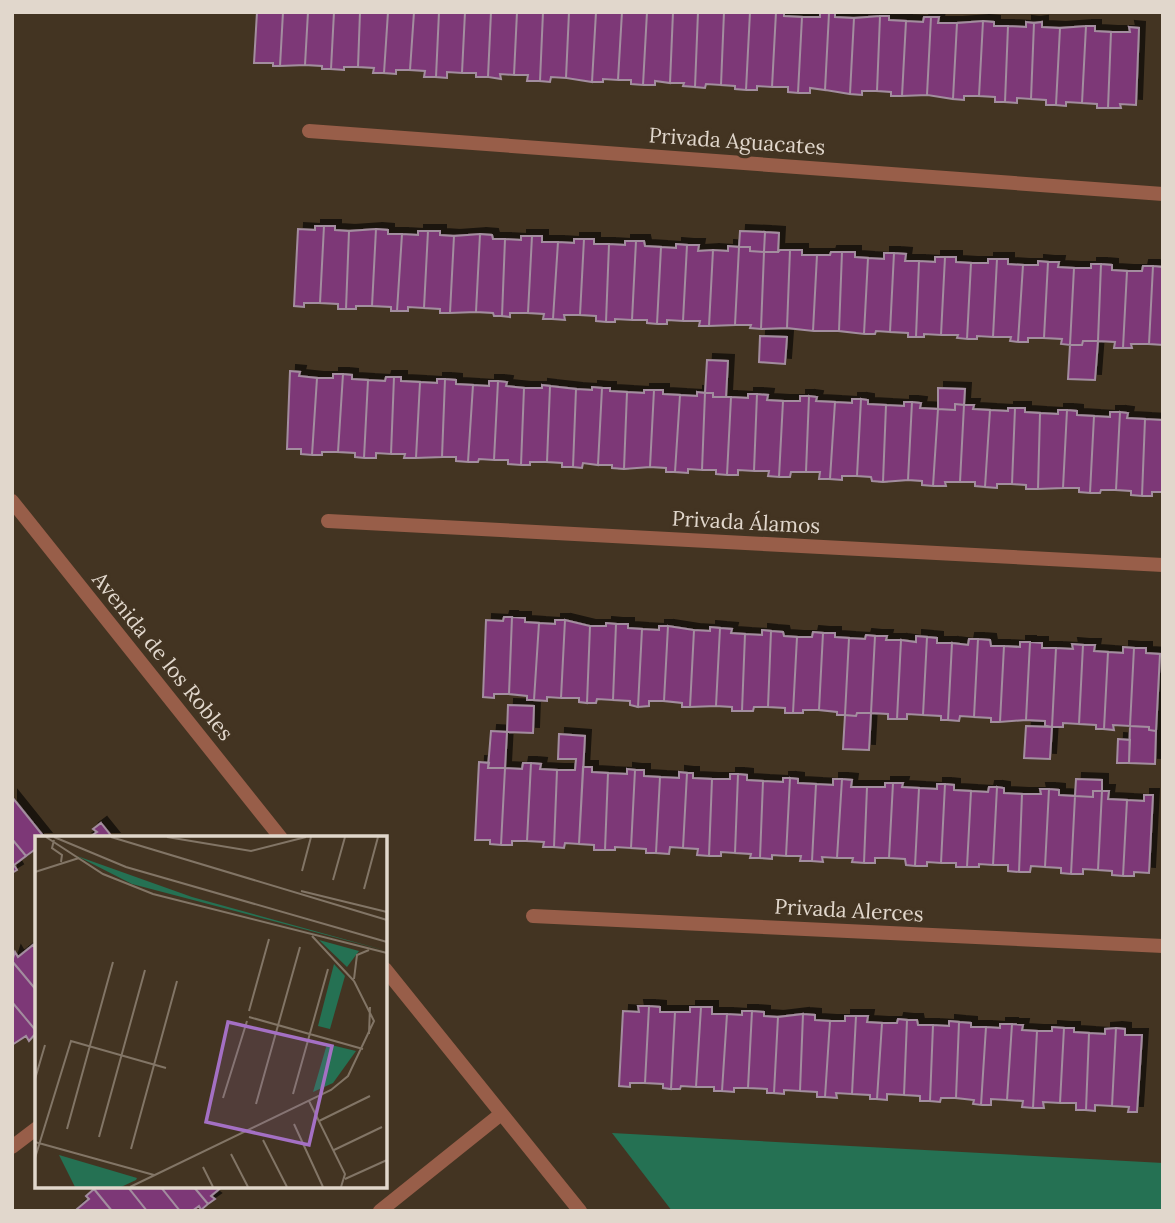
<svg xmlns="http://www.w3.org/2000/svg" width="1175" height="1223" font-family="Lora,serif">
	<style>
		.green { fill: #257153 }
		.building { fill: #7d3977; stroke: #a38d9f; stroke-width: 2; filter: url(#shadow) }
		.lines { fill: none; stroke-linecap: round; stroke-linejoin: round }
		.minor { stroke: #985e49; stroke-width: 14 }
		.labels { text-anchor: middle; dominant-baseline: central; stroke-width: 7; stroke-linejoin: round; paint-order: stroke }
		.street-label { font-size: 21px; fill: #e1d7cc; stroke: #433422 }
		.inset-road { fill: none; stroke: #827566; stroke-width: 2 }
		.view { fill: #a470c4; fill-opacity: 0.15; stroke: #a470c4; stroke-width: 3.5 }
		.inset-edge { fill: none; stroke: #e1d7cc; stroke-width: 3.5 }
	</style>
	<defs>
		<filter id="shadow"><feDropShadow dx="6" dy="-6" stdDeviation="0" flood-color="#0009"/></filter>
	</defs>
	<rect width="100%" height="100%" fill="#433422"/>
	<!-- green -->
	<path class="green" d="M612,1133L1163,1163V1211H672Z"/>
	<!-- building -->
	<path class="building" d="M257,12H283L280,66H273V63H254Z
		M283,12H308L305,65L280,66Z
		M308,12H334L331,69H322V66L305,65Z
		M334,12H360L358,67H344V70L331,69Z
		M360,12H388L384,73H373L374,68L358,67Z
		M388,12H414L410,70H396V74L384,73Z
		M414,12H439L436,77H424L425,71L410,70Z
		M439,12H465L462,73L447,72V78L436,77Z
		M465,12H491L488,77H476V73H462Z
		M491,12H517L514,75L500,74L501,79L488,77Z
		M517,12H543L540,81H527L528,75H514Z
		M543,12H569L566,78L551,77L550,82L540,81Z
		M569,12H596L592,82L566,78Z
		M596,12H622L618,80L603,79V82H592Z
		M622,12H647L643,85L631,84V80H618Z
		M647,12H673L670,83L655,81V85H643Z
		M673,12H698L695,87L683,86L684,83H670Z
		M698,12H724L721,85L706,84L705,88L695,87Z
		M724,12H750L746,90L735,89V86L721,85Z
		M750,12H776L772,87L757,86V90H746Z
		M776,12H784V16L802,17L798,93L788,92V87H772Z
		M820,13H829L825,90L810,88V93H798L802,17H820Z
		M829,13H835V17L854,18L850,94L825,90Z
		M880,16L877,91H862V95L850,94L854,18Z
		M880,16H889V20L906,21L902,96H891V92L877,91Z
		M924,17H931L927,95L902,96L906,21L923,22Z
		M931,17H939L938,23H957L953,99L927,95Z
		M983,21L979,96H964V100L953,99L957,23Z
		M983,21L994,22V26H1008L1005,102H995V97L979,96Z
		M1026,22L1034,23L1031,99L1017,98V103L1005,102L1008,26L1026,27Z
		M1042,22V27L1060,28L1056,105H1046V100L1031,99L1034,23Z
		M1086,26L1082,103L1066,102V106L1056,105L1060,28Z
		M1086,26H1095V31L1111,32L1108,108H1097V104L1082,103Z
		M1129,27L1139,28L1136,105L1120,104L1121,108H1108L1111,32H1130Z
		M315,226H324L320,303H304V307L294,306L298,229L315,230Z
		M324,226H335V230L349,231L346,309H338V304L320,303Z
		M376,229L372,306H356V309H346L349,231Z
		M376,229L388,230V234H402L397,311H391V307L372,306Z
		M418,231H428L424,308L408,307V311H397L402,234L418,235Z
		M428,231H440V235L454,236L450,313H440V309L424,308Z
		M740,231L765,232L764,252L750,251V247H739Z
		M765,232L779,233L778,252H764Z
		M480,234L476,312L450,313L454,236Z
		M480,234L492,235L493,239H505L502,316H494L493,313L476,312Z
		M521,236H532L528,313H510V317L502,316L505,239L521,240Z
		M532,236H542V242H558L553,319H543L544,314L528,313Z
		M574,239H584L580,315H564L565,320L553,319L558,242L574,243Z
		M584,239H594V244H609L606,322L596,321V316L580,315Z
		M625,241H636L632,320L615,319V322H606L609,244L625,245Z
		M636,241H644L645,246L661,247L657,324L647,323V320H632Z
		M676,244L687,245L683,321L667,320V324H657L661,247L676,248Z
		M687,245H699L698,251L713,250L709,326H699L700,321H683Z
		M728,246L739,247L735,325L709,326L713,250L728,251Z
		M739,247H750V251L764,252L761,329L750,328L751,325H735Z
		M780,250H790L787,328L761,329L764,252H778Z
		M790,250H802V255H817L813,331L787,328Z
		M831,252H842L839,331H813L817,255H830Z
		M842,252H855V257L868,258L864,334L839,331Z
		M884,253H894L890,332L876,331L875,334H864L868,258L884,259Z
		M894,253L906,254L905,261H919L916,337H908V333L890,332Z
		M935,257H945L941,335L924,334V337H916L919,261L935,262Z
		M945,257H956V262L971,263L967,339L957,338L958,335H941Z
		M988,259H997L993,337L977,336V339H967L971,263H988Z
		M997,259H1008V264L1023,265L1018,342L1010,341L1011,337H993Z
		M1038,261L1048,262L1044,338H1028V342H1018L1023,265H1038Z
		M1048,262H1059L1058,267L1074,268L1070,345L1061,344L1062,339L1044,338Z
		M1091,264H1101L1098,341H1083L1082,345H1070L1074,268H1091Z
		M1101,264L1112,265V270L1127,271L1123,348H1114L1115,342L1098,341Z
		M1143,266H1153L1149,344H1131L1132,348H1123L1127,271H1142Z
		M1153,266L1163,267V345L1149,344Z
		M760,336L787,337L785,364L759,362Z
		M1083,341H1098L1095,380L1068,379L1070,345H1082Z
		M707,360L728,361L726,397H713V393H705Z
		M290,371L300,372L299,376L317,378L312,455L301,454V449H287Z
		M333,374H343L338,452H322V455H312L317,378H333Z
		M343,374L352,375V379L368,380L364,458L355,457V453L338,452Z
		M386,377H394L391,454L376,453V458H364L368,380L385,381Z
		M394,377H401V381L420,382L416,458H404L405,454H391Z
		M437,379H445L442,457L416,458L420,382L437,383Z
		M445,379L456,380V384L473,385L468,462L456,461V457H442Z
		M489,381H498L494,460L479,459L478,462H468L473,385L489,386Z
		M498,381L507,382L506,386L524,388L521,465L508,464V460H494Z
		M542,385L550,386L547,462H530V465H521L524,388H542Z
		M550,386L576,389L573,467H562V463L547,462Z
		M592,387L602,388L598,465L583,463L582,468L573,467L576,389L592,390Z
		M602,388H610V391L627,392L624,469L612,468V465H598Z
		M938,388L965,389L964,405L955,404V410L938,409Z
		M644,390H654L650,467L624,469L627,392L644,393Z
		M654,390H663V394L680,395L675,472H666V468L650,467Z
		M697,392L705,393L702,470L688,469V473L675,472L680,395L697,396Z
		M705,393H713V397H731L727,475L716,474V470H702Z
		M748,394H757L754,471L738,470V475H727L731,397L748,398Z
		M757,394L768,395L767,400L783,401L779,477L768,476L769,471H754Z
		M800,396H809L806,472H791L790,477H779L783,401H800Z
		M809,396L817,397L816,401L835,402L830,479H819L820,472H806Z
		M852,399H861L857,476H842V480L830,479L835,402L852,403Z
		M861,399L868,400V404L886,405L883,482L872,481L871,477L857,476Z
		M904,402H912L908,480L883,482L886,405L904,406Z
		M912,402L921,403L920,408L938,409L933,486L922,485V481L908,480Z
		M955,404L964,405L960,482H945L946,486H933L938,409L955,410Z
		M964,405H974L973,409L990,410L985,487L975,486V482H960Z
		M1008,408H1015L1012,484H997V488L985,487L990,410L1008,411Z
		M1015,408H1025V412L1040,413L1038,489H1026V485L1012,484Z
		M1058,410H1067L1063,488L1038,489L1040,413L1058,414Z
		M1067,410L1077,411V415L1094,416L1090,493L1079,492V488H1063Z
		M1110,412H1120L1116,490H1101L1100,493H1090L1094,416L1110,417Z
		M1120,412L1128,413L1127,418L1145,419L1142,496L1131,495V491L1116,490Z
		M1163,415V492H1152V496H1142L1145,419L1162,420Z
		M504,617H512L509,694H494V698L483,697L486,620L503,621Z
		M512,617L525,618V622L539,623L534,700H527V696L509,694Z
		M555,620H565L561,698L547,697V701L534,700L539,623L555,624Z
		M565,620L590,626L587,703L579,702V698H561Z
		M606,623L616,624L613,700L597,699L596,703H587L590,626H606Z
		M616,624H628V628L642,629L638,707L630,705V701L613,700Z
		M659,626H668L664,701H649V706L638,707L642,629L659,630Z
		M668,626L694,630L690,707H682V703L664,701Z
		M710,627L720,628L716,706L690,707L694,630L710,631Z
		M720,628L732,629L731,633L745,634L742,711H732V707L716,706Z
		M762,630L771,631L768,707H754L753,711H742L745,634L762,635Z
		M771,631L783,632L784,636L797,637L793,713H785V708L768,707Z
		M813,632L823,633L819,710H803V713H793L797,637H812Z
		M823,633H835V637L849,638L845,715H837V712L819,710Z
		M866,635L875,636L871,713H857L856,716L845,715L849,638L865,639Z
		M875,636H887L886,640H901L897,719H888V714L871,713Z
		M916,636L927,637L923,715L907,714V719H897L901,640L916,642Z
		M927,637L937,638V643H952L948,720H941V716L923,715Z
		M969,639H978L974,717L960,716L959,721L948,720L952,643L968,645Z
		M978,639L990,640L991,646H1004L1000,722H991V718L974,717Z
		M1020,642H1030L1026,720L1000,722L1004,646L1020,647Z
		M1030,642L1042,643V648H1056L1052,727L1045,726V721L1026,720Z
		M1072,644L1083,645L1079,724L1063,723V727H1052L1056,648L1073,649Z
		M1083,645H1095L1094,651L1108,652L1104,729H1096V725L1079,724Z
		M1123,647L1134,648L1130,726L1113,725L1114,730L1104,729L1108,652L1123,653Z
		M1134,648H1146V653L1160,654L1156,731L1149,730V727L1130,726Z
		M508,705L534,706L533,733L507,732Z
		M857,713H871L869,750L843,749L845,715L856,716Z
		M1026,726L1052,727L1050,759L1024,758Z
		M1130,726L1149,727V730L1156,731L1155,764L1129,763Z
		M491,731L507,732L505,768H488Z
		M559,734L585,736L579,844L565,843L564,848L554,847L557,770H575L576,759H558Z
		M1118,739L1130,740L1129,763H1117Z
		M479,762L489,763L488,768H505L501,845L490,844V840H475Z
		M523,763H531L527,841H512V845H501L505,768L522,769Z
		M531,763L541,764L540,769L557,770L554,847H543L544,842L527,841Z
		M583,767H592V772L608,773L605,850H594V845L579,844Z
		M627,769L635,770L631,848L615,847V850H605L608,773L627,774Z
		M635,770H644V776L660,777L656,853H646V849L631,848Z
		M679,772L687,773L683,848L670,847L669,854L656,853L660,777L679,778Z
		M687,773H693V778L712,779L709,856L697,855L698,849L683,848Z
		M730,774H738L735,853L721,852V856H709L712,779H730Z
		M738,774L747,775V780L763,781L760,858H750L751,854L735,853Z
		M783,778H790L786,856L772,855V859L760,858L763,781L783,782Z
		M790,778L798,779V783L816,784L812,861H800L801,856H786Z
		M833,779H842L837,858L822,857L823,862L812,861L816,784L833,785Z
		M842,779L852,780L851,787H867L864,863L852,862L853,858H837Z
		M1076,779L1102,780V791H1093V797L1075,796Z
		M885,783H893L889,858H875V863H864L867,787H885Z
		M893,783H903L902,787L919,788L915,866L906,865L905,859L889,858Z
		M937,784H945L941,863L927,862V866H915L919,788L937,789Z
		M945,784L954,785V790L971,791L967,867H956V863H941Z
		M989,787H997L993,865L979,864V867H967L971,791L988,792Z
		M997,787L1004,788V793L1022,794L1019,872L1008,871V865H993Z
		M1040,789H1049L1045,867L1031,866L1030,872H1019L1022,794H1041Z
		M1049,789L1059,790V795L1075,796L1071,874L1061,873V868L1045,867Z
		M1093,791H1102L1098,870L1083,869V874H1071L1075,796L1093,797Z
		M1102,791H1109L1108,799L1127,800L1123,876L1112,875V871L1098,870Z
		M1144,795H1153L1149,873L1134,872V876H1123L1127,800L1144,801Z
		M12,797L45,838H37V848L26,856L12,839Z
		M101,823L113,838H88L97,832L93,829Z
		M12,839L26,856L14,865L17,870L12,873Z
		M33,945L37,950V991L12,961L15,952L18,957Z
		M12,961L37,991V1032L12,1002Z
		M12,1002L37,1032L29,1041L26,1036L12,1045Z
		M638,1006H649L645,1083H630V1087L619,1086L623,1011L639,1012Z
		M649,1006L660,1007V1012H675L671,1089L663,1088V1084L645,1083Z
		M690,1007H701L696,1087L681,1086L680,1089H671L675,1012H690Z
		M701,1007H712V1014H727L722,1091H714V1087H696Z
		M742,1011H752L748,1088H734V1092L722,1091L727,1014L742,1015Z
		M752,1011L764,1012V1016L778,1017L774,1093H767V1089L748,1088Z
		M803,1014L800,1091L784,1090V1094L774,1093L778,1017Z
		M803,1014L815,1015V1020L830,1021L825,1097H817V1092L800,1091Z
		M845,1016H856L852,1094L836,1093L837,1098L825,1097L830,1021H845Z
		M856,1016H868L867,1022L882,1023L877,1099H870V1095L852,1094Z
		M898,1019L907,1020L904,1095L887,1094V1100L877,1099L882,1023H897Z
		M907,1020H917L918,1025H933L930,1101H920V1096L904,1095Z
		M949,1021L959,1022L956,1098H941L940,1102L930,1101L933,1025L949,1026Z
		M959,1022L971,1023V1027H986L981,1105L973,1104L974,1100L956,1098Z
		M1000,1024H1012L1007,1100L991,1099V1105H981L986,1027L1000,1028Z
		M1012,1024L1023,1025L1022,1030L1037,1031L1033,1108L1022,1107L1023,1101L1007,1100Z
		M1052,1027L1064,1028L1060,1103L1043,1102L1044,1108H1033L1037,1031H1052Z
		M1064,1028H1074V1032L1089,1033L1086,1110H1076V1103H1060Z
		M1116,1028L1112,1106L1095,1105V1111L1086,1110L1089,1033L1105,1034V1029Z
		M1116,1028L1125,1029V1035H1142L1137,1112H1128L1129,1107L1112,1106Z
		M98,1186H127L147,1211H112L94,1189Z
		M127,1186H160L180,1211H147Z
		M160,1186H193L208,1204L201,1210L199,1206L192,1211H180Z
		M193,1186H223L211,1196L215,1199L208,1204Z
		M94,1189L107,1205L112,1211H78L77,1209L89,1199L86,1196Z"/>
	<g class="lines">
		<!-- minor -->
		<path class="minor" d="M309,131L1163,194
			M12,501L281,838
			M328,521L1163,565
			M533,916L1163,946
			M385,969L580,1211
			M12,1147L37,1128
			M380,1211L501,1114"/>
	</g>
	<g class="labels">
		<!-- street labels -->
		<g class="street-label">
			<text transform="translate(737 141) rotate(4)">Privada Aguacates</text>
			<text transform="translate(746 522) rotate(3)">Privada Álamos</text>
			<text transform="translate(163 656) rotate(51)">Avenida de los Robles</text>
			<text transform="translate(849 910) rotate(3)">Privada Alerces</text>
		</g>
	</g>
	<!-- overview -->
	<g transform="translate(35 836)">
		<rect width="352" height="352" fill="#433422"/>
		<path d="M42,20L157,61L352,115L97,48ZM284,104L324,115L312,131ZM299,128L310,140L295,193L283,190ZM292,208L321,215L298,247L278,256ZM24,319L102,342L101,344L86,351H40Z" fill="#257153"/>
		<path class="inset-road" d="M11,1L68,38L118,58L352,117M19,1L91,31L352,106M76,1L352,84M132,1L216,15L271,1M19,4L17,12L27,19L26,26M267,35L276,1M0,36L44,22M298,44L310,1M329,53L343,1M266,55L352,76M277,100L319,145M319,143L322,119L334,114M214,175L234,103M214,181L328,213M334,198L335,171M0,243L10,209M258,258L293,133M188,262L212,185M274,265L310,338L306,351M221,268L265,111M284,285L335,260M259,288L288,351M32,293L78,126M64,301L110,134M228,304L252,351M0,306L119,339M96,313L142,145M299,314L347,291M196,318L213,351M0,322L36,205L131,232M168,331L178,351M310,343L352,324M95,351L296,254L313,240L339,185L319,145"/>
		<path class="view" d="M193,186L297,210L274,309L171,286Z"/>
		<rect width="352" height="352" class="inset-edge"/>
	</g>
	<!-- border -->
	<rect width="1175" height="1223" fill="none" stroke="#e1d7cc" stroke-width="28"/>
</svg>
